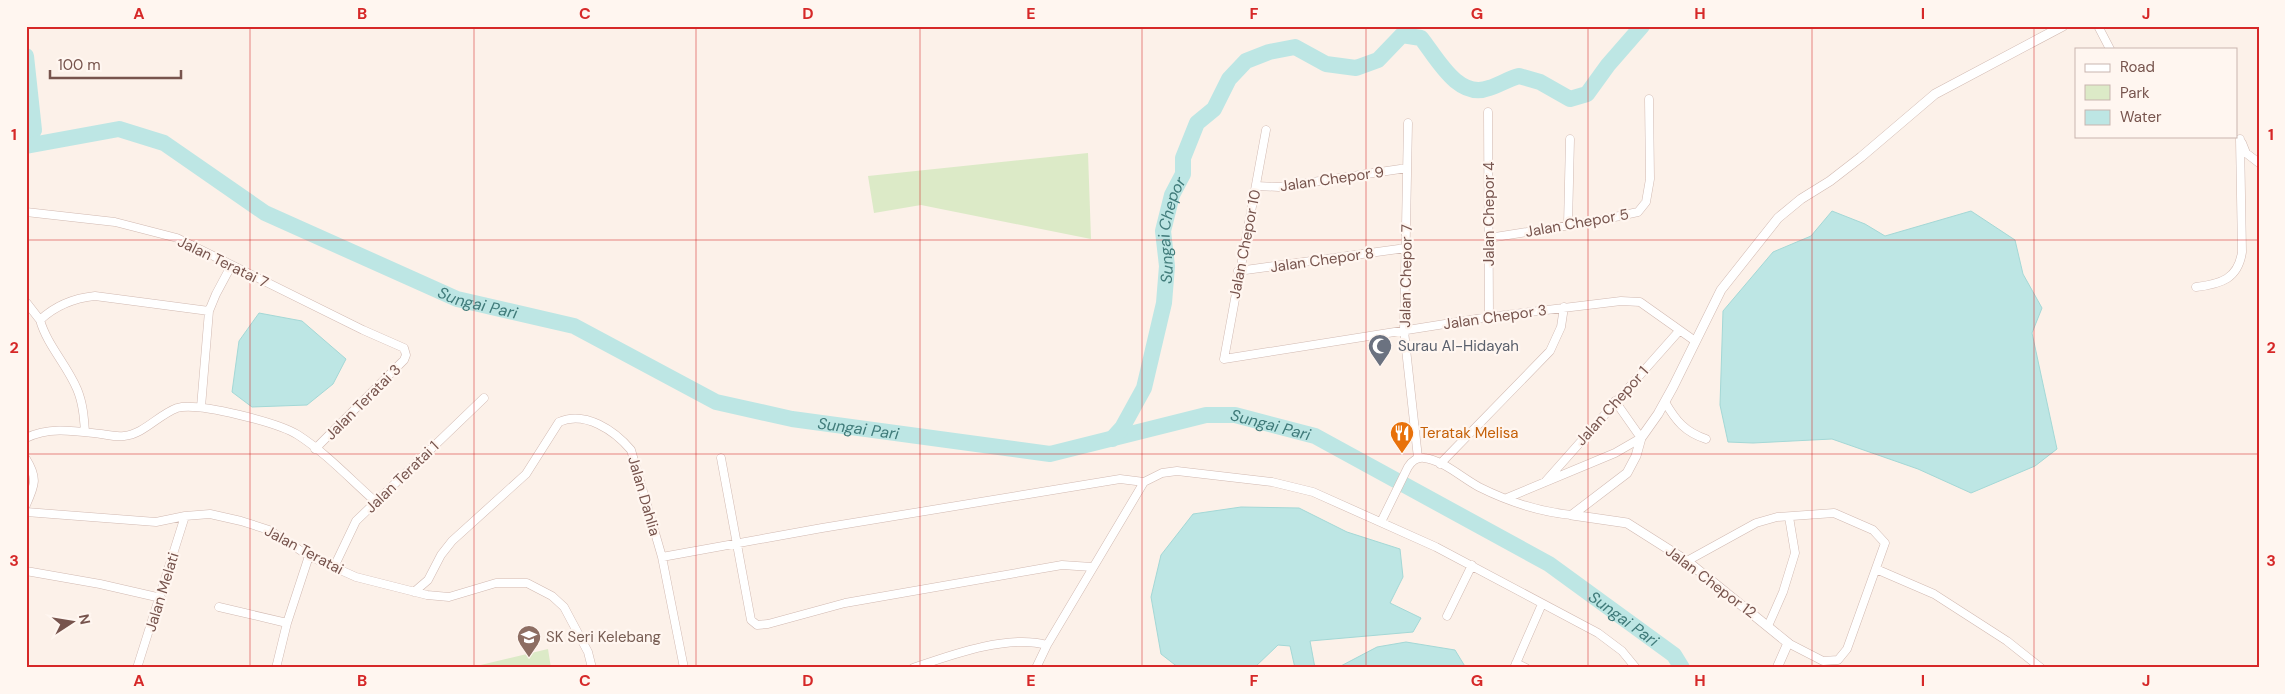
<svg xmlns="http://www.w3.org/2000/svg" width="2285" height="694" font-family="'DM Sans',sans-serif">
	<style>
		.green { fill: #dceac7 }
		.water { fill: #bde6e4; stroke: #a4d8d6 }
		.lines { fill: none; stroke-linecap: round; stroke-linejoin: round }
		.river { stroke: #bde6e4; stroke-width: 16 }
		.minor-casing { stroke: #d1b9b1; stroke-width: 9 }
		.tertiary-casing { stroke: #d1b9b1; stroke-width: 10 }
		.minor { stroke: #fff; stroke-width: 8 }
		.tertiary { stroke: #fff; stroke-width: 9 }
		.grid { fill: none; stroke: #d62828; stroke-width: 1; stroke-opacity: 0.55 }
		.labels { text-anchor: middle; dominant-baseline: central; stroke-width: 4.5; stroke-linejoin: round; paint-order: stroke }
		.street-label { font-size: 15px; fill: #77544d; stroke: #fff6f0 }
		.worship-label { font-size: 15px; fill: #5b616d; stroke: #fff6f0; text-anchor: start }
		.food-label { font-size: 15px; fill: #c56008; stroke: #fff6f0; text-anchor: start }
		.education-label { font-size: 15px; fill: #785e54; stroke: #fff6f0; text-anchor: start }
		.water-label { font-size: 16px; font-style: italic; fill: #407b7a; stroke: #fff6f0 }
		.neatline { fill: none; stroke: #d62828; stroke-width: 2 }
		.grid-label { font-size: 16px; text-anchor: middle; font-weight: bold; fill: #d62828 }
	</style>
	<rect width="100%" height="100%" fill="#fcf1e9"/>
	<!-- green -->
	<path class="green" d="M1088,153L1091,239L921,205L874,213L868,176Z
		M548,649L551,668H468Z"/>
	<!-- water -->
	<path class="water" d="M1832,211L1865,224L1885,236L1971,211L2015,240L2023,274L2042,308L2032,333L2057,449L2035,466L1971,493L1918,469L1832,439L1753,443L1728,442L1720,405L1723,311L1773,252L1811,236Z
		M259,313L302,321L346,359L333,384L307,405L252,407L232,392L239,341Z
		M1241,507L1299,508L1347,532L1400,549L1403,577L1390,603L1421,618L1413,632L1310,641L1315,668H1295L1290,646L1278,645L1254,668H1179L1161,654L1151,597L1161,555L1193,514Z
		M1406,642L1455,650L1466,668H1337L1377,647Z"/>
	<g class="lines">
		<!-- river -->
		<g class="river">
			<path d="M26,56L34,130L26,146"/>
			<path id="s1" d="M26,146L119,129L164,143L265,213L457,299L574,326L716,402L792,419L1050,454L1206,415H1235L1315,436L1549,564L1674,655L1682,668"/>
			<path id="s2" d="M1112,439L1122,428L1144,388L1164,303L1167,266L1163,231L1172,195L1183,174V158L1197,123L1214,109L1229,79L1246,61L1269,52L1295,47L1326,64L1356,68L1378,60L1402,35L1421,38C1437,58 1458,100 1489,88C1499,85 1508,79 1519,76L1540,82L1570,99L1587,94L1608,65L1642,26"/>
		</g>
		<!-- minor casing -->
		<g class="minor-casing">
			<path id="minor" d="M2098,26L2110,49
				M1488,112L1489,317
				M1408,123L1404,331L1418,458
				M1266,130L1224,359L1489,317L1621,301L1640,302L1695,341
				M2242,143L2246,153L2259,163
				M1256,186L1279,187L1407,168
				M26,212L115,222L177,238L363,330L404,348L406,355L404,360L315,449
				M1568,225L1570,139
				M1489,238L1596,221L1638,212L1646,202L1650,179L1649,99
				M1238,271L1406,248
				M2196,287C2221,284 2238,279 2242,252L2240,139
				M26,302L40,320
				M1665,402C1676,421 1685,432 1706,439
				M201,407L209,311L216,294L231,266
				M85,432C84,418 83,403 77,389C67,365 47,345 40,320C56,305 75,298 95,296L209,311
				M26,438C49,426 76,431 101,434C108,435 116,437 124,436C144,434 158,415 177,408C199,402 279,423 298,435C326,453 351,480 376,502
				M721,458L751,620L757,625L768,624L845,603L1062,565L1092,567
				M26,459C38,478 35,485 26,505
				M1440,464L1550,351L1561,327L1564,307
				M1545,482L1679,331
				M1507,498L1615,453L1641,438L1615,401
				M26,512L156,522L185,516L210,514L241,521L269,530L309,556L356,577L427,595L449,597L496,583H527L552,596L564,607L588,652L592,668
				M1381,522L1408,467C1412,461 1417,457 1424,458C1443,460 1462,478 1479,487C1507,501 1541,512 1572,515
				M662,557L822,528L1120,479L1144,482
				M1687,561L1756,523L1777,517L1834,513L1873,530L1885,543L1847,649L1838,660L1823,661L1788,643
				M334,567L356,521L484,398
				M1876,569L1934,594L2007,641L2041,668
				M26,571L100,584L161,598
				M414,592L428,580L441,555L452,541L526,474L559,422C585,410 615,431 631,450L662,557L684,668
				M219,607L287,623
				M1447,616L1472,565
				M1768,626L1783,592L1795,553L1789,517
				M1516,663L1526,668
				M137,668L185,516
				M276,668L287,623L309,556
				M913,668C951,655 1008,634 1047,645
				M1036,668L1047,645L1144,482L1162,473L1177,471L1272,482L1313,492L1436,547L1598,633L1622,651L1636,668
				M1514,668L1542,604"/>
		</g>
		<!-- tertiary casing -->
		<g class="tertiary-casing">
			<path id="tertiary" d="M1572,515L1627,473L1636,456L1641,438L1658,414L1673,387L1721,290L1778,218L1801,199L1830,181L1861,157L1935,94L2063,26
				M1572,515L1627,523L1687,561L1788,643L1777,668"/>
		</g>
		<!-- minor -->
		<use href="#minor" class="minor"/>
		<!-- tertiary -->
		<use href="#tertiary" class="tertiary"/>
	</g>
	<!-- grid -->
	<path class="grid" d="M250,26V668M474,26V668M696,26V668M920,26V668M1142,26V668M1366,26V668M1588,26V668M1812,26V668M2034,26V668M26,240H2259M26,454H2259"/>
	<!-- icons -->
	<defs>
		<g id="mosque-pin" transform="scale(1.25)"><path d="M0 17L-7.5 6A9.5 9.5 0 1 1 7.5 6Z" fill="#6b7280" stroke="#fff6f0"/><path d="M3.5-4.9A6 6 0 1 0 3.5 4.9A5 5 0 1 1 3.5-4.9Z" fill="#fff"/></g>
		<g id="restaurant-pin" transform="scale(1.25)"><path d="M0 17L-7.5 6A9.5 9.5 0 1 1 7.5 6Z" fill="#e8710a" stroke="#fff6f0"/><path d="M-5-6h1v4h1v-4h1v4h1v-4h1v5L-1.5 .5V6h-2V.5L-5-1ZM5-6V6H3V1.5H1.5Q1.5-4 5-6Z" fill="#fff"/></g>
		<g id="school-pin" transform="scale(1.25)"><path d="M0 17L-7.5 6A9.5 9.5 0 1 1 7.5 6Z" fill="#8d6e63" stroke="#fff6f0"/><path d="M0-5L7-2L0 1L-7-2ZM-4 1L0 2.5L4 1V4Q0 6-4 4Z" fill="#fff"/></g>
	</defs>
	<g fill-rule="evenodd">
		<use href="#mosque-pin" x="1380" y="346"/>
		<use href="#restaurant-pin" x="1402" y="433"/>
		<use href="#school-pin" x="529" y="637"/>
	</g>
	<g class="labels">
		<!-- street labels -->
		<g class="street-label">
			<text transform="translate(1332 179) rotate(-8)">Jalan Chepor 9</text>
			<text transform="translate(1489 214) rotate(-90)">Jalan Chepor 4</text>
			<text transform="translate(1577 223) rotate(-10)">Jalan Chepor 5</text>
			<text transform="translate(1245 244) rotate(-79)">Jalan Chepor 10</text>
			<text transform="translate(1322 260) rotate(-8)">Jalan Chepor 8</text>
			<text transform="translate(223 262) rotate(26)">Jalan Teratai 7</text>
			<text transform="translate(1406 276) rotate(-89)">Jalan Chepor 7</text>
			<text transform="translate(1495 317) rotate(-8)">Jalan Chepor 3</text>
			<text transform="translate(363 402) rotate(-45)">Jalan Teratai 3</text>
			<text transform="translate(1612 406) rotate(-48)">Jalan Chepor 1</text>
			<text transform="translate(402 477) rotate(-44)">Jalan Teratai 1</text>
			<text transform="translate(644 496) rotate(74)">Jalan Dahlia</text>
			<text transform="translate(304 550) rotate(28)">Jalan Teratai</text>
			<text transform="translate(1711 582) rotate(37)">Jalan Chepor 12</text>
			<text transform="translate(162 592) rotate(-73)">Jalan Melati</text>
		</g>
		<!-- worship labels -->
		<g class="worship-label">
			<text x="1398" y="346">Surau Al-Hidayah</text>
		</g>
		<!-- food labels -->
		<g class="food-label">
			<text x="1420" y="433">Teratak Melisa</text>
		</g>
		<!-- education labels -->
		<g class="education-label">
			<text x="546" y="637">SK Seri Kelebang</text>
		</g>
		<!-- water labels -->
		<g class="water-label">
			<text stroke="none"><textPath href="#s2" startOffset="222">Sungai Chepor</textPath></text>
			<text stroke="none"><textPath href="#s1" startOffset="496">Sungai Pari</textPath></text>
			<text stroke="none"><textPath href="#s1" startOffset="1321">Sungai Pari</textPath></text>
			<text stroke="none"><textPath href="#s1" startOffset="901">Sungai Pari</textPath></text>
			<text stroke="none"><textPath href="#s1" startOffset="1726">Sungai Pari</textPath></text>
		</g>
	</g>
	<!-- border -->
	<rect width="2285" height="694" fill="none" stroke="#fff6f0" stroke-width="55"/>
	<!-- legend -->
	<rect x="2075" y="48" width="162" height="90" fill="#fff6f0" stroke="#c9b5af"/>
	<rect x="2085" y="64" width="25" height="8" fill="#ffffff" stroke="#c9b5af"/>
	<text x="2120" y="72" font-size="15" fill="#77544d">Road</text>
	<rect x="2085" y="85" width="25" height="15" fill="#dceac7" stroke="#c9b5af"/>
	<text x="2120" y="98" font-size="15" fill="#77544d">Park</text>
	<rect x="2085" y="110" width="25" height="15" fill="#bde6e4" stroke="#c9b5af"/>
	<text x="2120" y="122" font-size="15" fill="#77544d">Water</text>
	<!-- north arrow -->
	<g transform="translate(72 622) rotate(78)" stroke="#fff6f0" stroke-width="4" paint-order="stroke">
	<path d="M0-4L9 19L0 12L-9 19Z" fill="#77544d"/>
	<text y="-8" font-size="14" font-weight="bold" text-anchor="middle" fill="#77544d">N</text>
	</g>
	<!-- scale -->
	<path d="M50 70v8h131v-8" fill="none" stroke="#77544d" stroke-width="2.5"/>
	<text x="58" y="70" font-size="15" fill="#77544d" stroke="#fff6f0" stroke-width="4" paint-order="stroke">100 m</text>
	<rect x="28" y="28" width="2230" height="638" class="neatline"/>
	<g class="grid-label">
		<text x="139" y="19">A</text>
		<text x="362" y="19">B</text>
		<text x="585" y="19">C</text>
		<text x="808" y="19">D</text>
		<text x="1031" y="19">E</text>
		<text x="1254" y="19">F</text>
		<text x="1477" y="19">G</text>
		<text x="1700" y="19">H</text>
		<text x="1923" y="19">I</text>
		<text x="2146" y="19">J</text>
		<text x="14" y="140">1</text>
		<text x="2271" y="140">1</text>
		<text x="14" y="353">2</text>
		<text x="2271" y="353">2</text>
		<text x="14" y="566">3</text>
		<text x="2271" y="566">3</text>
		<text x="139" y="686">A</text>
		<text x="362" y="686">B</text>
		<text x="585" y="686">C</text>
		<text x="808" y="686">D</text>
		<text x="1031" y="686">E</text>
		<text x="1254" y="686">F</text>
		<text x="1477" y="686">G</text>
		<text x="1700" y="686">H</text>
		<text x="1923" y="686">I</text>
		<text x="2146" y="686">J</text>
	</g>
</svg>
